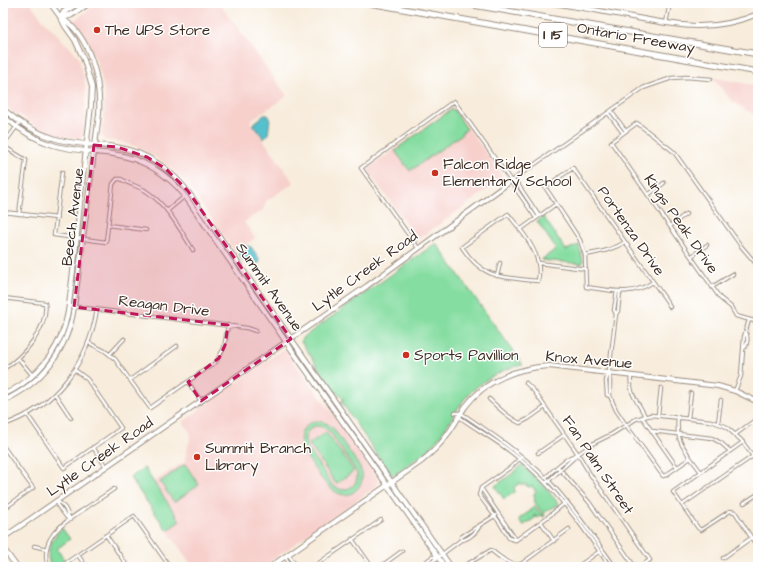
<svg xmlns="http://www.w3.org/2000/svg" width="761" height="570" font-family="'Architects Daughter',sans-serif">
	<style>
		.built { fill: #f7d0cc }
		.green { fill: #85dda1; stroke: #608460; fill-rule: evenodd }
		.water { fill: #55c1ce; stroke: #487676 }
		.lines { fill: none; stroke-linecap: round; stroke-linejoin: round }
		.street-casing { stroke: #9a8c7e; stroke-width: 4.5 }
		.secondary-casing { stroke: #9a8c7e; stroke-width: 6 }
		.highway-casing { stroke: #9a8c7e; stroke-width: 7 }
		.street { stroke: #fff; stroke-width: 2.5 }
		.secondary { stroke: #fff; stroke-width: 4 }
		.highway { stroke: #fff; stroke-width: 5 }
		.marked { fill: #c2185b; fill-opacity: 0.2; stroke: #c2185b; stroke-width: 3; stroke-dasharray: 8 5; stroke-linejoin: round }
		.poi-dot { fill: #c8321e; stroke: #fff; stroke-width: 1.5 }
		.labels { text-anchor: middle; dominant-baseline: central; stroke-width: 3; stroke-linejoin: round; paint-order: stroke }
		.shield { fill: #fff; stroke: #766a62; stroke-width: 1 }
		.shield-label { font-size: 14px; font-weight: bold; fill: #3b2a1e }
		.poi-label { font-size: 15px; fill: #3b2a1e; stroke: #fff; text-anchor: start }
		.street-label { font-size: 15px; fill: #3b2a1e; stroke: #fff }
	</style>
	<rect width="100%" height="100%" fill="#fff"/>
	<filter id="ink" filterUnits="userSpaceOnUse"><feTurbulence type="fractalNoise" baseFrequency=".025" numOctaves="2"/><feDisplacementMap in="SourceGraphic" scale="8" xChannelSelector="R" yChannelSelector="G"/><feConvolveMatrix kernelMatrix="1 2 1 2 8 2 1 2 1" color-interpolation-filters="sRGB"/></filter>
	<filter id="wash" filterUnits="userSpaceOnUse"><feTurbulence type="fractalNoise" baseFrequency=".012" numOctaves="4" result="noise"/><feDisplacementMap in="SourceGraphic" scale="16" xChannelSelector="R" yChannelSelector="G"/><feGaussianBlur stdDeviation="0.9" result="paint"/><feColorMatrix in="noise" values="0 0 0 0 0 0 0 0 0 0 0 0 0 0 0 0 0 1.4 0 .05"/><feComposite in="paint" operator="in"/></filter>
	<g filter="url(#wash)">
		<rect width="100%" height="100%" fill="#f8eddd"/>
		<!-- built -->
		<path class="built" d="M3,3H30L42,19L78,56L85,81L86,97L83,136L79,139L50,133L40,129L28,122L27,120L20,115H16L3,103Z
			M99,3H219L287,96L250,121L294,183L266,201L264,209L244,222L255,238L235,252L188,185L173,170L152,155L137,147L121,142L105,140L101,134L104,118V93L101,76L97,63L87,42L73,21Z
			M712,77L758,86V118L731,100Z
			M451,108L455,109L502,176L501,180L420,238L416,237L368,171L369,168Z
			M282,350L288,352L290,357L325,404H326L378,479L377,486L262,567H193L130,478L144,468L154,482L182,463L184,464L191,434L183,422L200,409V407L233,384L234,385L241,380V379Z"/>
		<!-- green -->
		<path class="green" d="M452,109L454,110L467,129L461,133L462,134L410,171L395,151L400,148L399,147Z
			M543,216L566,250L579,245L583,261L582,264L541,260L556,249L537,221Z
			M436,243L523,365C502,368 476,384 463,401C453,415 445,431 434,444C423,456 409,463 397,473L393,475H391L342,403L343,398L337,392H333L311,356L301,342L302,338Z
			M314,421C323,421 327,423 334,429C340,439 359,463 362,473C363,479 361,485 357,489C336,511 313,465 303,451C297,438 301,427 314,421ZM315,426C322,426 325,428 330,432L356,471C360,482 352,489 342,490L333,486L307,448C303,438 305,431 315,426Z
			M326,432L354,471L336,484L309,444Z
			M185,464L199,485L174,502L160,482Z
			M522,465L543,485L559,504L555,507L554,506L544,513L545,516L543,517L542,513L534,501L535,500L534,494L536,492L532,486L529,487L524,484L522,485L520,483L514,487L515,492L504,499L495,486L513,473Z
			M144,468L180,521L167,530L130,478Z
			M535,506L541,515L537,518L535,515V518L524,525H522L519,520L520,518L530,511H532L531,509Z
			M62,528L70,539L57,549L65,561L55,567H51C44,554 52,537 62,528Z"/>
		<!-- water -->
		<path class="water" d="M264,115H268L270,118L268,135L264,139L253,124Z
			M247,246L251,247L259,258L260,262C251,270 240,261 239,252Z"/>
	</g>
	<g filter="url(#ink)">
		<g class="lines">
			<!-- street casing -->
			<g class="street-casing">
				<path id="street" d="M666,23L670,3
					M611,111L626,131
					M608,113L623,133
					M3,145L20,122
					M3,146L26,160L19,214
					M62,172L54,235L106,242L113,184L117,179H121C128,184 138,186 146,191C167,205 180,229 193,250
					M511,181L643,88L672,78L686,77L711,79
					M512,181L517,183L539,216
					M648,195L664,183
					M167,211L185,196
					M3,212L57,218
					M508,214C523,233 544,255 538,281C503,277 483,280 462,247Z
					M108,225L146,230
					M670,226L686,214
					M520,230L556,204
					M418,248L361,168L454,101L511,181L514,186L536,218
					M585,255C600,252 613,250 625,242
					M692,256L707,245
					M539,263L586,269
					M758,266L741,246L674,152L637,123L611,142L720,298L731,307L736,316L758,322
					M497,276L500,263
					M653,282C631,297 610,290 586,287L585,255L580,240L545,187L573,168L666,300L670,307
					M712,287L733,274
					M617,291L614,310L616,314L618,311L620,291
					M3,298L45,303C49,327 23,358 3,369
					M69,306L247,328L256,331
					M616,314L609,371L606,381L607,395L610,396L616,410L626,425L663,476L666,475L689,459C689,453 685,450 682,445C677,436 677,427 678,417
					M89,343L105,351L115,359L150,408L216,362L224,348L228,325
					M744,348C748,345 748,336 746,332
					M110,354L124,339
					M18,358L33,376
					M631,376C629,396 637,399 645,416
					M130,380L177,346
					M188,382L201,401
					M526,383L534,391L578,454L590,474L650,560L639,567
					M735,391L741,376L744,337L749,320
					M55,394L71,418
					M610,396V373
					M489,399C498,407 508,418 520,423L528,419L545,407
					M455,413H461C491,433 520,453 546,478C572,505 593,537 615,567
					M27,414L64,468L121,428L87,379L75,370
					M658,415L661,388
					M458,416C477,430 498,441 516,456C555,487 583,526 610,567
					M642,417L677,467
					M688,418L691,393
					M718,423L721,400
					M3,425C55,408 89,362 97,309
					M652,431L712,438L721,443L730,451
					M736,434L758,418
					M743,442L673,492L698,528L701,530L730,511L735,512L758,548
					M3,446L33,488L5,508L3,505
					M93,447L106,467
					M538,453L564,435
					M689,456L701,472
					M753,457L758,453
					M558,467L589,502L635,567
					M545,478C555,469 565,458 578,454
					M546,483L578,454L594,443L612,434L636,419L651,415L711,421L725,426L741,440L758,463
					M481,488L479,495L500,523L509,538L514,540H516
					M481,488L516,540
					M481,488L511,467L520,458
					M57,501C65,505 67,512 70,520
					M57,501L58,506L68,519
					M744,503L758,494
					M682,505L753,456
					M541,522L554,541
					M106,535L128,567
					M352,539L372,567
					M461,540V537L496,515
					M516,540L549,516L565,503
					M34,546L47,549
					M288,554L297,567
					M78,555L86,567
					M285,557L292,567
					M723,558L751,538
					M48,567C39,538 62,524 83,510C93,503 104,496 114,489
					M60,567L134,516L170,567
					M313,567L381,520
					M380,567L402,551
					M419,567L432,557H437
					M425,567L461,540C467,540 476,533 479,527
					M466,567V565L491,550C498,556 511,567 521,564L569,529
					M577,567L600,551"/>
			</g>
			<!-- secondary casing -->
			<g class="secondary-casing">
				<path id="secondary" d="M553,3C579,7 606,12 632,17C679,26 711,33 758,14
					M3,109C19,123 36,133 56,139C76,145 96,144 116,147C147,152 173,170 191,196L451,567
					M3,116C18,129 33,139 53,145C72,151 93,151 113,154C142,158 168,174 185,196L289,346L445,567
					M3,395C29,383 50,362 61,336C68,320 69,304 71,288C73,270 76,252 77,234C81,191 86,149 91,106L92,87L84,60L75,40L65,26L61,18L50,3
					M3,401C43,383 68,349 74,307L99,114C101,83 91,35 61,18
					M3,538L367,286L511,181
					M3,548L17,567
					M270,567L422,461C431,453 440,446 447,435C454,426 459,416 465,407C485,380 517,368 549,366L718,386L735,391L758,402"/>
			</g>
			<!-- highway casing -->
			<g class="highway-casing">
				<path id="highway" d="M369,3L758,72
					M461,3L758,54
					M61,18L71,15L89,3
					M61,18L64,12L78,3"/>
			</g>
			<!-- street -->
			<use href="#street" class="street"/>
			<!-- secondary -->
			<use href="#secondary" class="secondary"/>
			<!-- highway -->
			<use href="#highway" class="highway"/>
		</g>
	</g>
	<!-- marked area -->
	<path class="marked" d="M94,145L117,147L147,157L166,169L188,191L291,339L201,401L188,382L219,358L225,345L228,325L74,307Z"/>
	<!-- markers -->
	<g class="poi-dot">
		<circle cx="97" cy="30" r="4"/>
		<circle cx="435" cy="173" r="4"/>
		<circle cx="406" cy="355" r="4"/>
		<circle cx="197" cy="457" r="4"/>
	</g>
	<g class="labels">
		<!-- shield labels -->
		<rect class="shield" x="539" y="23" width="28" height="24" rx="3"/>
		<g class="shield-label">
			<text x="553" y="35">I 15</text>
		</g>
		<!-- poi labels -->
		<g class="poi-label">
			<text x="105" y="30">The UPS Store</text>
			<text x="443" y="164">Falcon Ridge<tspan x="443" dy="17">Elementary School</tspan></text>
			<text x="414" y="355">Sports Pavillion</text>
			<text x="205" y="448">Summit Branch<tspan x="205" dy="17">Library</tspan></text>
		</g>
		<!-- street labels -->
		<g class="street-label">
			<text transform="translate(636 38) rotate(10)">Ontario Freeway</text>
			<text transform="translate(73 217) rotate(-83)">Beech Avenue</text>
			<text transform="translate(681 224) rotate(55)">Kings Peak Drive</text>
			<text transform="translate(631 231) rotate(55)">Portenza Drive</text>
			<text transform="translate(365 271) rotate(-36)">Lytle Creek Road</text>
			<text transform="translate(269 287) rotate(55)">Summit Avenue</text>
			<text transform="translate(164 306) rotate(7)">Reagan Drive</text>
			<text transform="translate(589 360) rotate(5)">Knox Avenue</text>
			<text transform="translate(100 457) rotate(-35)">Lytle Creek Road</text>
			<text transform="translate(598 465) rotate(56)">Fan Palm Street</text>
		</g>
	</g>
	<!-- margin -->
	<rect width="761" height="570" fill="none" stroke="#fff" stroke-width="16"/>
</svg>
